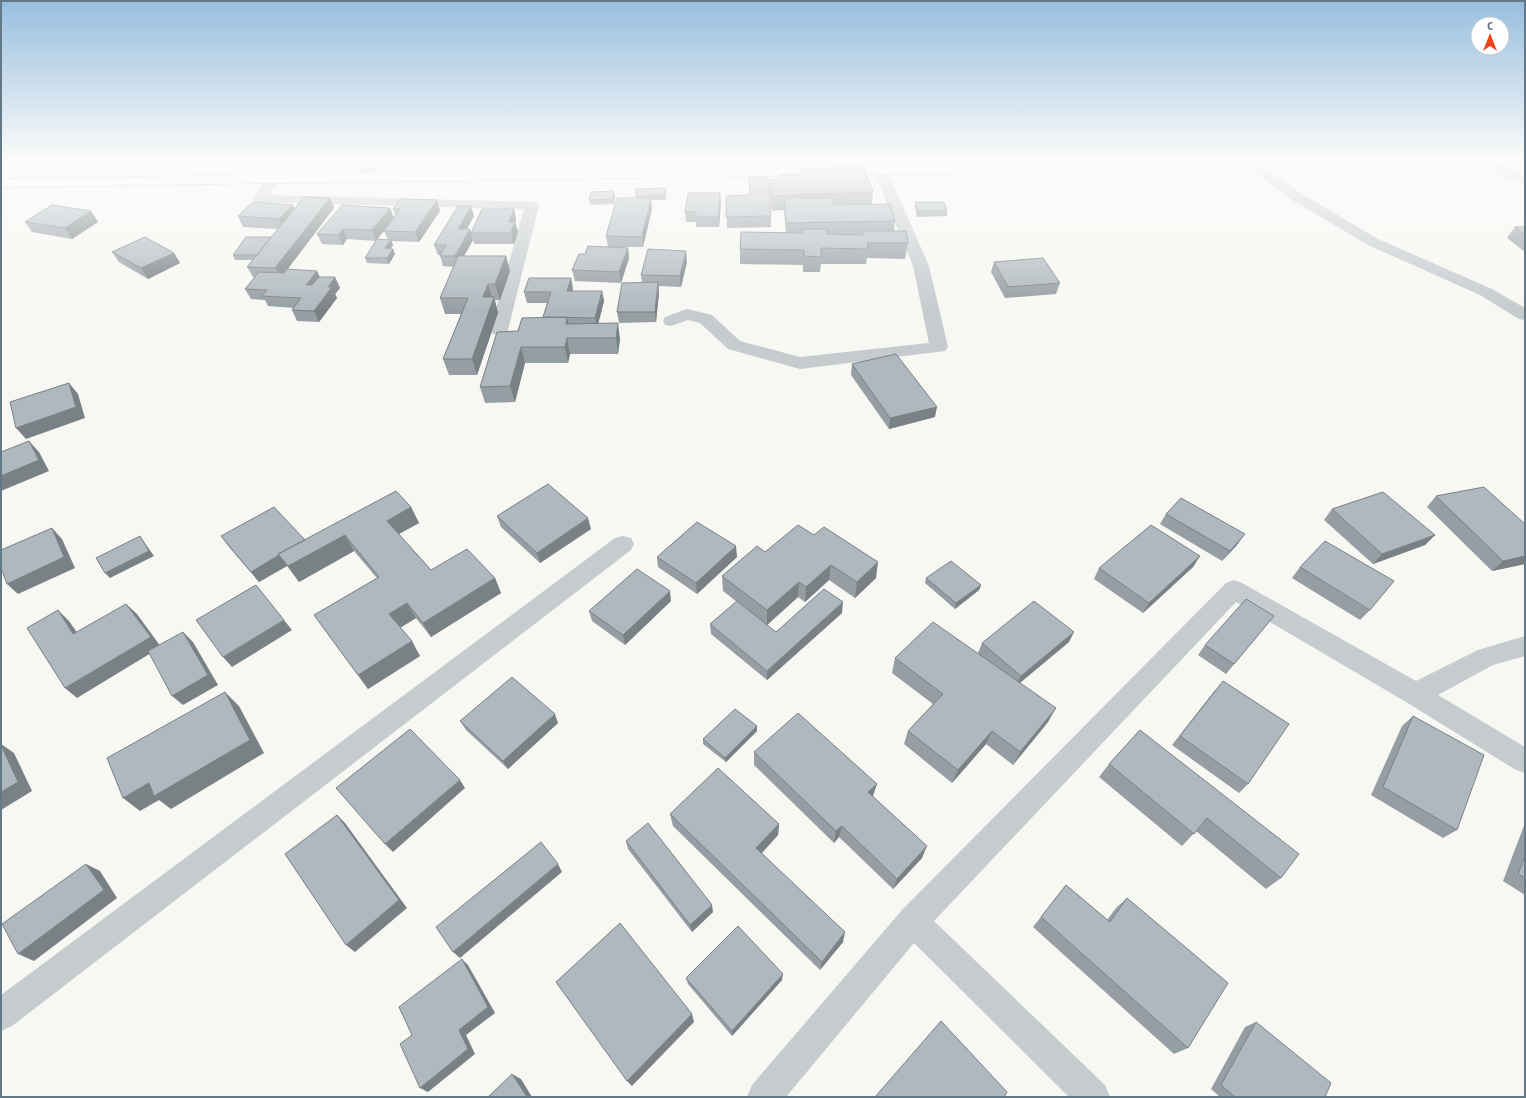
<svg xmlns="http://www.w3.org/2000/svg" width="1526" height="1098" font-family="'Fira Sans Condensed',sans-serif">
	<style>
		.lines { fill: none; stroke-linecap: round; stroke-linejoin: round }
		.primary-casing { stroke: #b9bec1; stroke-width: 2 }
		.minor { fill: #c6cbce; fill-rule: evenodd }
		.primary { fill: #fff; fill-rule: evenodd }
		.wall { fill: #969ea3 }
		.shaded-wall { fill: #7a8185 }
		.building { fill: #afb8be; stroke: #7a8185 }
	</style>
	<rect width="100%" height="100%" fill="#f7f7f3"/>
	<g class="lines">
		<!-- primary casing -->
		<g class="primary-casing">
			<path id="primary" d="M1447,158H1525V165L1,187V179Z"/>
		</g>
		<!-- minor -->
		<path class="minor" d="M371,158H385L365,180L360,181L355,180L353,177L355,174Z
			M1491,158C1504,161 1510,172 1525,175V183L1506,179L1486,165L1484,162L1486,159Z
			M1258,161L1263,162L1272,172L1302,194L1378,239L1492,289L1525,308V320L1519,319L1480,295L1368,245L1292,200L1262,178L1251,165L1253,162Z
			M880,166L885,167L887,170L929,266L948,347L945,351L800,369L728,349L700,323L688,320L671,326L665,325L663,321L665,317L687,309L712,315L740,341L800,357L929,343L913,266L873,170L875,167Z
			M273,175L278,176L280,179L270,195L537,202L539,205L508,330L505,334L499,335L493,334L490,330L524,209L255,202L253,199L266,179L268,176Z
			M623,536L631,538L634,544L631,550L12,1026L1,1031V995L615,538Z
			M1234,580L1242,583L1416,681L1478,650L1525,636V656L1493,665L1438,695L1525,747V773L1516,770L1406,702L1236,602L934,921L1105,1085L1110,1097H1069L914,943L786,1097H747L752,1085L902,910L1226,583Z"/>
		<!-- primary -->
		<use href="#primary" class="primary"/>
	</g>
	<!-- wall -->
	<path class="wall" d="M801,169L873,192L872,204L895,221L894,231L908,243L905,259L867,258L866,264H821L820,272H803V265L740,264V249L786,233L784,210L772,211L770,194V180L779,179V175L801,174Z
		M749,177L771,216V227L727,228L726,196L749,195Z
		M666,188V200H651L652,209L643,247H608L606,236L636,198V196Z
		M615,197L614,204L590,205L589,200Z
		M330,198L334,208L287,269L317,271L320,277H335L340,288L335,294L337,298L319,322L297,321L292,310L294,308L268,306L265,300L251,299L245,289L255,278L253,277L247,267L253,260H235L233,255L271,237L278,229L243,227L238,216L293,205L295,209Z
		M437,200L440,211L419,242L391,241L393,245L390,249H393L395,254L389,264L367,263L365,258L376,241L347,239L343,245L322,244L317,234L390,208L394,218L377,239L388,240L384,231L396,216L393,209Z
		M915,202L947,211V216L917,217L915,207Z
		M721,203L719,227H696V222H686L685,212Z
		M514,209L516,220L515,222L518,232L514,244H474L473,240L464,256H506L510,271L500,300H495L498,313L477,375H449L443,359L461,314H445L440,298L454,267L443,266L440,255H438L434,245L474,216L467,229L471,233Z
		M91,211L98,222L72,239L32,232L25,222Z
		M1515,227H1525V252L1507,238Z
		M628,248L629,258L621,283L575,281L572,270L585,254Z
		M112,252L174,253L180,263L148,279L119,262Z
		M687,262L681,287L659,286V293L656,322L619,323L617,312L642,282L641,275Z
		M994,262L1060,283L1056,294L1005,298L991,272Z
		M571,278L573,289L572,291H602L604,301L598,323L620,339L618,354H570L568,363H525L515,402L485,403L480,387L518,331L543,318L548,303H527L524,292Z
		M852,364L935,417L889,429L851,375Z
		M1436,496L1525,524V564L1492,571L1427,507Z
		M411,507L419,523L399,534L431,570L495,578L501,593L431,637L416,618L400,628L420,656L368,689L314,615L377,578L354,551L299,582L287,566L259,582L229,547L221,536L305,540Z
		M1332,509L1435,535L1425,545L1373,564L1324,520Z
		M1166,514L1237,545L1222,561L1160,524Z
		M497,516L591,529L540,563L501,527Z
		M798,525L876,578L855,598L829,580L805,602L798,597L767,625L776,632L842,613L767,680L711,634L710,624L737,602L723,591L722,576L765,552Z
		M1200,556L1193,567L1143,613L1094,579L1099,568Z
		M657,557H737L697,594L658,567Z
		M1300,567L1370,610L1360,620L1292,578Z
		M926,578L981,585L979,590L955,609L925,583Z
		M671,601L625,645L592,621L589,611Z
		M1274,616L1226,674L1198,655L1205,645Z
		M1069,642L1020,683L1048,722L1013,765L986,744L952,783L904,744L908,731L933,704L892,673L895,658L980,655L978,653L982,643Z
		M1215,690L1248,784L1239,793L1172,745Z
		M1413,716L1457,830L1443,838L1371,795L1402,726Z
		M460,721L558,723L508,769L466,730Z
		M1140,730L1281,878L1266,889L1196,831L1182,846L1099,777L1109,764Z
		M757,731L726,762L703,744V739Z
		M754,752L873,796V797L922,858L893,889L839,837L834,843L754,765Z
		M670,814L779,824L778,835L762,853L843,942L820,970L673,826Z
		M1525,823V895L1503,881Z
		M626,841L713,912L692,932L628,849Z
		M1066,885L1107,920L1116,908L1127,898L1188,1048L1174,1054L1033,927Z
		M686,978L782,980L732,1036L688,984Z
		M1256,1022L1325,1097H1220L1211,1089L1245,1027Z"/>
	<!-- shaded-wall -->
	<path class="shaded-wall" d="M614,191L615,197L614,204L613,199Z
		M720,193L721,203L719,227L718,217Z
		M330,198L334,208L281,278L275,268Z
		M651,198L652,209L643,247L642,237Z
		M437,200L440,211L419,242L415,232Z
		M293,205L298,215L284,229L279,219Z
		M471,206L474,216L461,239L458,229Z
		M390,208L394,218L376,241L372,230Z
		M514,209L516,220L511,232L509,222Z
		M91,211L98,222L72,239L65,228Z
		M515,222L518,232L514,244L511,233Z
		M343,229L347,239L343,245L338,235Z
		M470,229L473,240L458,267L455,256Z
		M391,240L393,245L387,254L385,248Z
		M628,248L629,258L621,283L619,272Z
		M393,249L395,254L389,264L387,258Z
		M686,251L687,262L681,287L680,276Z
		M174,253L180,263L148,279L141,268Z
		M506,256L510,271L500,300L495,284Z
		M317,271L322,282L311,296L306,285Z
		M335,277L340,288L335,294L337,298L319,322L314,311L328,287Z
		M571,278L573,289L569,301L567,291Z
		M658,282L659,293L656,322L655,312Z
		M488,284L493,300L483,297Z
		M602,291L604,301L597,329L595,318Z
		M494,297L498,313L477,375L472,359Z
		M567,317L570,333L566,324Z
		M618,323L620,339L618,354L616,338Z
		M567,338L570,354L568,363L565,347Z
		M521,347L525,363L515,402L510,386Z
		M69,383L78,394L85,418L26,439L16,428Z
		M937,407L935,417L889,429L890,418Z
		M29,441L39,452L49,471L1,491V476Z
		M411,507L419,523L395,536L387,521Z
		M588,518L591,529L540,563L537,553Z
		M52,528L62,539L75,568L18,594L7,584Z
		M1245,534L1237,545L1222,561L1230,551Z
		M345,535L354,551L299,582L288,566Z
		M1435,535L1425,545L1373,564L1382,554Z
		M140,536L144,542L154,556L110,578L105,573Z
		M736,546L737,557L697,594L696,583Z
		M279,555L287,566L259,582L251,572Z
		M1200,556L1193,567L1143,613L1149,603Z
		M1525,556V564L1492,571L1503,561Z
		M878,562L876,578L855,598L857,582Z
		M831,565L829,580L805,602L806,587Z
		M495,578L501,593L431,637L423,623Z
		M799,582L798,597L767,625V610Z
		M981,585L979,590L955,609L956,603Z
		M670,591L671,601L625,645L623,635Z
		M843,602L842,613L767,680V671Z
		M407,603L416,618L398,629L389,614Z
		M126,604L137,614L161,647L77,698L65,688Z
		M58,610L69,621L85,644L73,634Z
		M284,620L292,630L232,667L223,657Z
		M183,632L193,642L218,685L183,705L172,696Z
		M1074,632L1069,642L1016,686L1021,676Z
		M412,641L420,656L368,689L358,675Z
		M225,692L239,706L264,753L171,809L159,800L140,811L123,798Z
		M1056,708L1048,722L1013,765L1020,752Z
		M555,714L558,723L508,769L503,761Z
		M757,726V731L726,762L725,758Z
		M992,731L986,744L952,783L958,770Z
		M1,744L14,753L32,791L1,810Z
		M460,780L465,788L393,852L385,844Z
		M877,784L873,796L865,805L868,792Z
		M337,815L345,823L407,908L355,952L346,945Z
		M779,824L778,835L756,859V848Z
		M842,826L839,837L834,843L836,831Z
		M927,846L922,858L893,889L897,879Z
		M86,864L100,871L117,898L34,961L18,954Z
		M558,864L562,872L460,958L453,952Z
		M712,905L713,912L692,932L690,925Z
		M845,932L843,942L820,970L822,962Z
		M462,959L468,965L495,1013L466,1035L475,1054L428,1092L420,1088L459,1030Z
		M783,974L782,980L732,1036V1031Z
		M692,1014L694,1022L632,1086L627,1081Z
		M512,1074L521,1079L532,1097H527Z"/>
	<!-- building -->
	<path class="building" d="M864,167L873,192L772,196L770,180L779,179V175L802,174L801,169Z
		M749,177H768L771,216L726,217V196L750,195Z
		M666,188V195L636,196V189Z
		M614,191L613,199L589,200L591,192Z
		M688,193H720L718,217H696V212H685Z
		M304,197L330,198L275,268L247,267Z
		M617,198H651L642,237L606,236Z
		M784,198H832L833,205L890,204L895,221L786,223Z
		M400,199L437,200L415,232L384,231L400,209H393Z
		M253,202L293,205L279,219L238,216Z
		M915,202H944L947,211H918Z
		M52,205L91,211L65,228L25,222Z
		M342,205L390,208L372,230L343,229L338,235L317,234Z
		M458,206H471L458,229H470L455,256H440L446,245H434Z
		M482,209H514L509,222H515L511,233H471Z
		M1515,227H1525V235Z
		M803,229H827V234L863,235V231H906L908,243H867L868,249L821,248V257L804,256V250L740,249L741,232L803,233Z
		M145,237L174,253L141,268L112,252Z
		M246,237H271L257,255H233Z
		M377,239L391,240L385,248L393,249L387,258H365Z
		M588,246L628,248L619,272L572,270L579,254H585Z
		M648,249L686,251L680,276L641,275Z
		M458,256H506L495,284H488L483,297H494L472,359H443L468,298H440Z
		M1043,258L1060,283L1008,287L994,262Z
		M287,269L317,271L306,285H312L319,277H335L328,287H332L314,311L292,310L301,298L262,296L267,290L245,289L259,272L284,273Z
		M529,278H571L567,291H602L595,318L543,317L551,292H524Z
		M658,282L655,312H617L622,283Z
		M567,317L566,324L618,323L616,338H567L565,347H521L510,386L480,387L497,332L518,331L522,318Z
		M896,354L937,407L890,418L852,364Z
		M69,383L76,407L16,428L10,402Z
		M29,441L39,460L1,476V452Z
		M548,484L588,518L537,553L497,516Z
		M1484,487L1525,524V556L1503,561L1436,496Z
		M396,491L411,507L387,521L431,570L467,549L495,578L423,623L407,603L389,614L412,641L358,675L314,615L379,577L345,535L288,566L278,554Z
		M1383,492L1435,535L1382,554L1332,509Z
		M1181,498L1245,534L1230,551L1166,514Z
		M274,507L305,540L278,554L279,555L251,572L221,536Z
		M697,522L736,546L696,583L657,557Z
		M798,525L814,535L824,527L878,562L857,582L831,565L806,587L799,582L767,610L722,576L757,546L765,552Z
		M1151,525L1200,556L1149,603L1099,568Z
		M52,528L64,557L7,584L1,568V550Z
		M140,536L149,551L105,573L96,558Z
		M1325,541L1394,581L1370,610L1300,567Z
		M951,561L981,585L956,603L926,578Z
		M637,569L670,591L623,635L589,611Z
		M256,585L284,620L223,657L196,620Z
		M824,589L843,602L767,671L710,624L737,601L776,632Z
		M1246,599L1274,616L1234,664L1205,645Z
		M1034,601L1074,632L1021,676L982,643Z
		M126,604L151,637L65,688L27,628L58,610L73,634Z
		M933,622L1056,708L1020,752L992,731L958,770L908,731L943,694L895,658Z
		M183,632L208,675L172,696L148,651Z
		M512,677L555,714L503,761L460,721Z
		M1223,681L1289,724L1248,784L1180,736Z
		M225,692L250,740L154,796L149,783L123,798L107,758Z
		M735,709L757,726L725,758L703,739Z
		M798,713L877,784L868,792L927,846L897,879L842,826L836,831L754,752Z
		M1413,716L1484,755L1457,830L1383,787Z
		M410,729L460,780L385,844L336,788Z
		M1140,730L1299,854L1281,878L1207,818L1194,834L1109,764Z
		M1,745L18,782L1,792Z
		M718,768L779,824L756,848L845,932L822,962L670,814Z
		M337,815L399,900L346,945L285,854Z
		M648,823L712,905L690,925L626,841Z
		M541,842L558,864L453,952L436,927Z
		M1525,856V878L1518,874Z
		M86,864L104,890L18,954L2,924Z
		M1066,885L1110,922L1127,898L1228,983L1188,1048L1041,917Z
		M620,923L692,1014L627,1081L556,982Z
		M738,926L783,974L732,1031L686,978Z
		M462,959L488,1007L459,1030L468,1049L420,1088L400,1044L412,1035L399,1007Z
		M941,1021L1007,1092L1004,1097H875Z
		M1256,1022L1331,1083L1325,1097H1235L1221,1085Z
		M512,1074L527,1097H488Z"/>
	<!-- sky -->
	<linearGradient id="sky" x2="0" y2="1"><stop stop-color="#97bede"/><stop offset="0.51" stop-color="#fbfbfa"/><stop offset="1" stop-color="#fbfbfa" stop-opacity="0"/></linearGradient>
	<rect width="1526" height="312" fill="url(#sky)"/>
	<!-- border -->
	<rect width="1526" height="1098" fill="none" stroke="#637988" stroke-width="4"/>
	<!-- north arrow -->
	<g transform="translate(1490 36)"><circle r="19" fill="#ffffff" stroke="#c1c9cf"/>
	<path d="M0-3L7 15L0 10L-7 15Z" fill="#f44016"/>
	<text y="-6" font-size="11" font-weight="bold" text-anchor="middle" fill="#637988">С</text>
	</g>
</svg>
